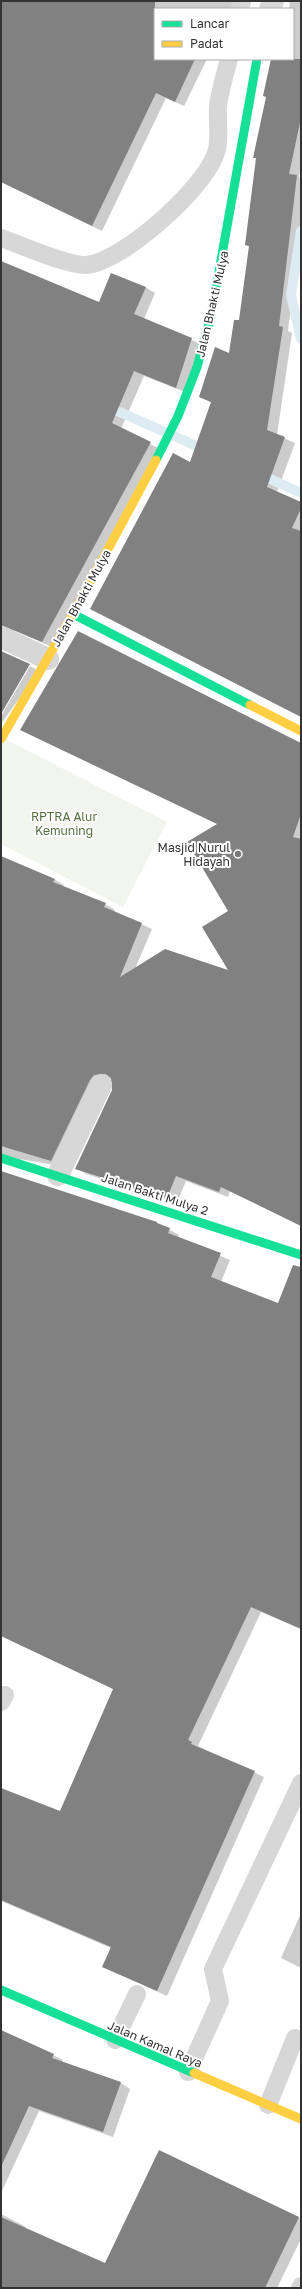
<svg xmlns="http://www.w3.org/2000/svg" width="302" height="2289" font-family="'Golos Text',sans-serif">
	<style>
		.green { fill: #f1f5ed }
		.shadow { fill: #0003 }
		.lines { fill: none; stroke-linecap: round; stroke-linejoin: round }
		.stream { stroke: #ddebf3; stroke-width: 10 }
		.building { fill: #818181 }
		.lane { stroke: #d7d7d7; stroke-width: 18 }
		.street { stroke: #d7d7d7; stroke-width: 22 }
		.fast { stroke: #16e098; stroke-width: 9 }
		.slow { stroke: #ffcf43; stroke-width: 9 }
		.poi-dot { fill: #7a7a7a; stroke: #fff; stroke-width: 1.5 }
		.labels { text-anchor: middle; dominant-baseline: central; stroke-width: 4; stroke-linejoin: round; paint-order: stroke }
		.street-label { font-size: 12px; fill: #333; stroke: #fff }
		.park-label { font-size: 12px; fill: #56703f; stroke: #fff }
		.poi-label { font-size: 12px; fill: #333; stroke: #fff; text-anchor: end }
	</style>
	<rect width="100%" height="100%" fill="#fff"/>
	<!-- green -->
	<path class="green" d="M1,737L167,822L123,907L1,844Z"/>
	<!-- shadow -->
	<path class="shadow" d="M1,1H234L231,9H155V59H207L184,106L166,98L102,231L1,182Z
		M286,1H301V167L299,177L301,178V224L288,331L292,333L277,435L295,443L277,492L301,503V716L191,463L212,403L200,397L230,354L240,321L250,247L246,245L257,159L254,157L275,59H293V9H289L290,3Z
		M1,262L100,303L145,287L155,293L144,319L201,344L185,392L144,376L121,429L160,449L52,647L16,631L4,632L1,635Z
		M30,666L39,671L1,724V716Z
		M295,743H301V1226L230,1191L228,1197L186,1181L177,1203L86,1174L76,1168L113,1091V1079L104,1080L61,1166L1,1156V857L54,879L64,885L63,887L105,904L115,910L114,912L152,929L135,969L231,972L230,911L218,824Z
		M1,1170L3,1173L157,1223L179,1235L178,1238L230,1260L221,1282L279,1304L301,1268V1629L261,1612L198,1746L264,1777L167,1996L103,1967L111,1948L1,1901V1789L60,1812L114,1689L1,1636Z
		M301,1913V1968L281,1958Z
		M1,2031L53,2055L63,2060L62,2063L121,2083L130,2089L113,2137L39,2111L1,2193Z
		M160,2152L301,2219V2239L277,2288H1V2214L26,2227L25,2229L105,2264Z"/>
	<g class="lines">
		<!-- stream -->
		<path class="stream" d="M301,231L291,295L301,339
			M106,406L208,451
			M257,473L301,493"/>
	</g>
	<!-- building -->
	<path class="building" d="M1,1H155V59H195L175,102L156,93L92,226L1,182Z
		M271,59H301V118L289,174L297,175L279,326L283,327L267,430L285,437L267,487L301,502V508L292,528L301,531V717L90,609L173,453L190,462L211,402L199,397L215,347L229,353L234,320H239L249,246L245,245L256,158H253L266,97L263,96Z
		M1,261L99,302L111,273L146,287L134,314L192,338L176,388L134,371L112,423L151,442L42,642L1,625Z
		M78,631L301,743V814L293,837L301,839V1226L221,1187L219,1192L176,1176L167,1198L75,1169L112,1090L111,1078L106,1074L94,1075L90,1080L51,1161L1,1146V856L55,879L53,882L106,903L104,907L142,923L120,977L165,949L228,970L202,927L228,911L187,842L217,824L20,730Z
		M1,651L30,664L1,714Z
		M1,1171L157,1222V1223L170,1228L168,1233L221,1253L211,1277L278,1303L293,1265L301,1267V1629L251,1607L188,1740L192,1742L191,1744L255,1771L157,1991L102,1967L111,1947L1,1900V1788L60,1811L113,1689L1,1636Z
		M1,2030L54,2054L52,2058L121,2082L103,2132L29,2106L1,2167Z
		M159,2150L299,2217L265,2288H1V2217L105,2263Z"/>
	<g class="lines">
		<!-- lane -->
		<path class="lane" d="M240,9L242,1
			M1,238C19,244 70,267 87,265C124,261 210,184 217,149C220,135 217,120 218,106C220,91 225,74 229,59
			M1,1702L5,1695
			M115,2040L137,1994
			M188,2072L220,2001L213,1969L301,1783
			M268,2105L295,2038
			M300,2288L301,2286"/>
		<!-- street -->
		<path class="street" d="M270,9L273,1
			M1,637L48,659
			M58,1175L101,1085"/>
		<!-- fast -->
		<path class="fast" d="M156,460L178,416L197,367L211,316L257,59
			M73,614L250,705
			M1,1158L301,1255
			M1,1990L194,2073"/>
		<!-- slow -->
		<path class="slow" d="M250,705L301,731
			M1,739L73,614L156,460
			M194,2073L301,2119"/>
	</g>
	<!-- markers -->
	<circle class="poi-dot" cx="238" cy="854" r="4"/>
	<g class="labels">
		<!-- street labels -->
		<g class="street-label">
			<text transform="translate(212 304) rotate(-77)">Jalan Bhakti Mulya</text>
			<text transform="translate(81 598) rotate(-61)">Jalan Bhakti Mulya</text>
			<text transform="translate(155 1194) rotate(18)">Jalan Bakti Mulya 2</text>
			<text transform="translate(155 2044) rotate(23)">Jalan Kamal Raya</text>
		</g>
		<!-- park labels -->
		<g class="park-label">
			<text x="64" y="816">RPTRA Alur<tspan x="64" dy="14">Kemuning</tspan></text>
		</g>
		<!-- poi labels -->
		<g class="poi-label">
			<text x="230" y="847">Masjid Nurul<tspan x="230" dy="14">Hidayah</tspan></text>
		</g>
	</g>
	<!-- border -->
	<rect width="302" height="2289" fill="none" stroke="#333333" stroke-width="4"/>
	<!-- legend -->
	<rect x="154" y="8" width="140" height="52" fill="#ffffff" stroke="#adadad"/>
	<rect x="162" y="21" width="20" height="6" fill="#16e098" stroke="#adadad"/>
	<text x="190" y="28" font-size="12" fill="#333333">Lancar</text>
	<rect x="162" y="41" width="20" height="6" fill="#ffcf43" stroke="#adadad"/>
	<text x="190" y="48" font-size="12" fill="#333333">Padat</text>
</svg>
